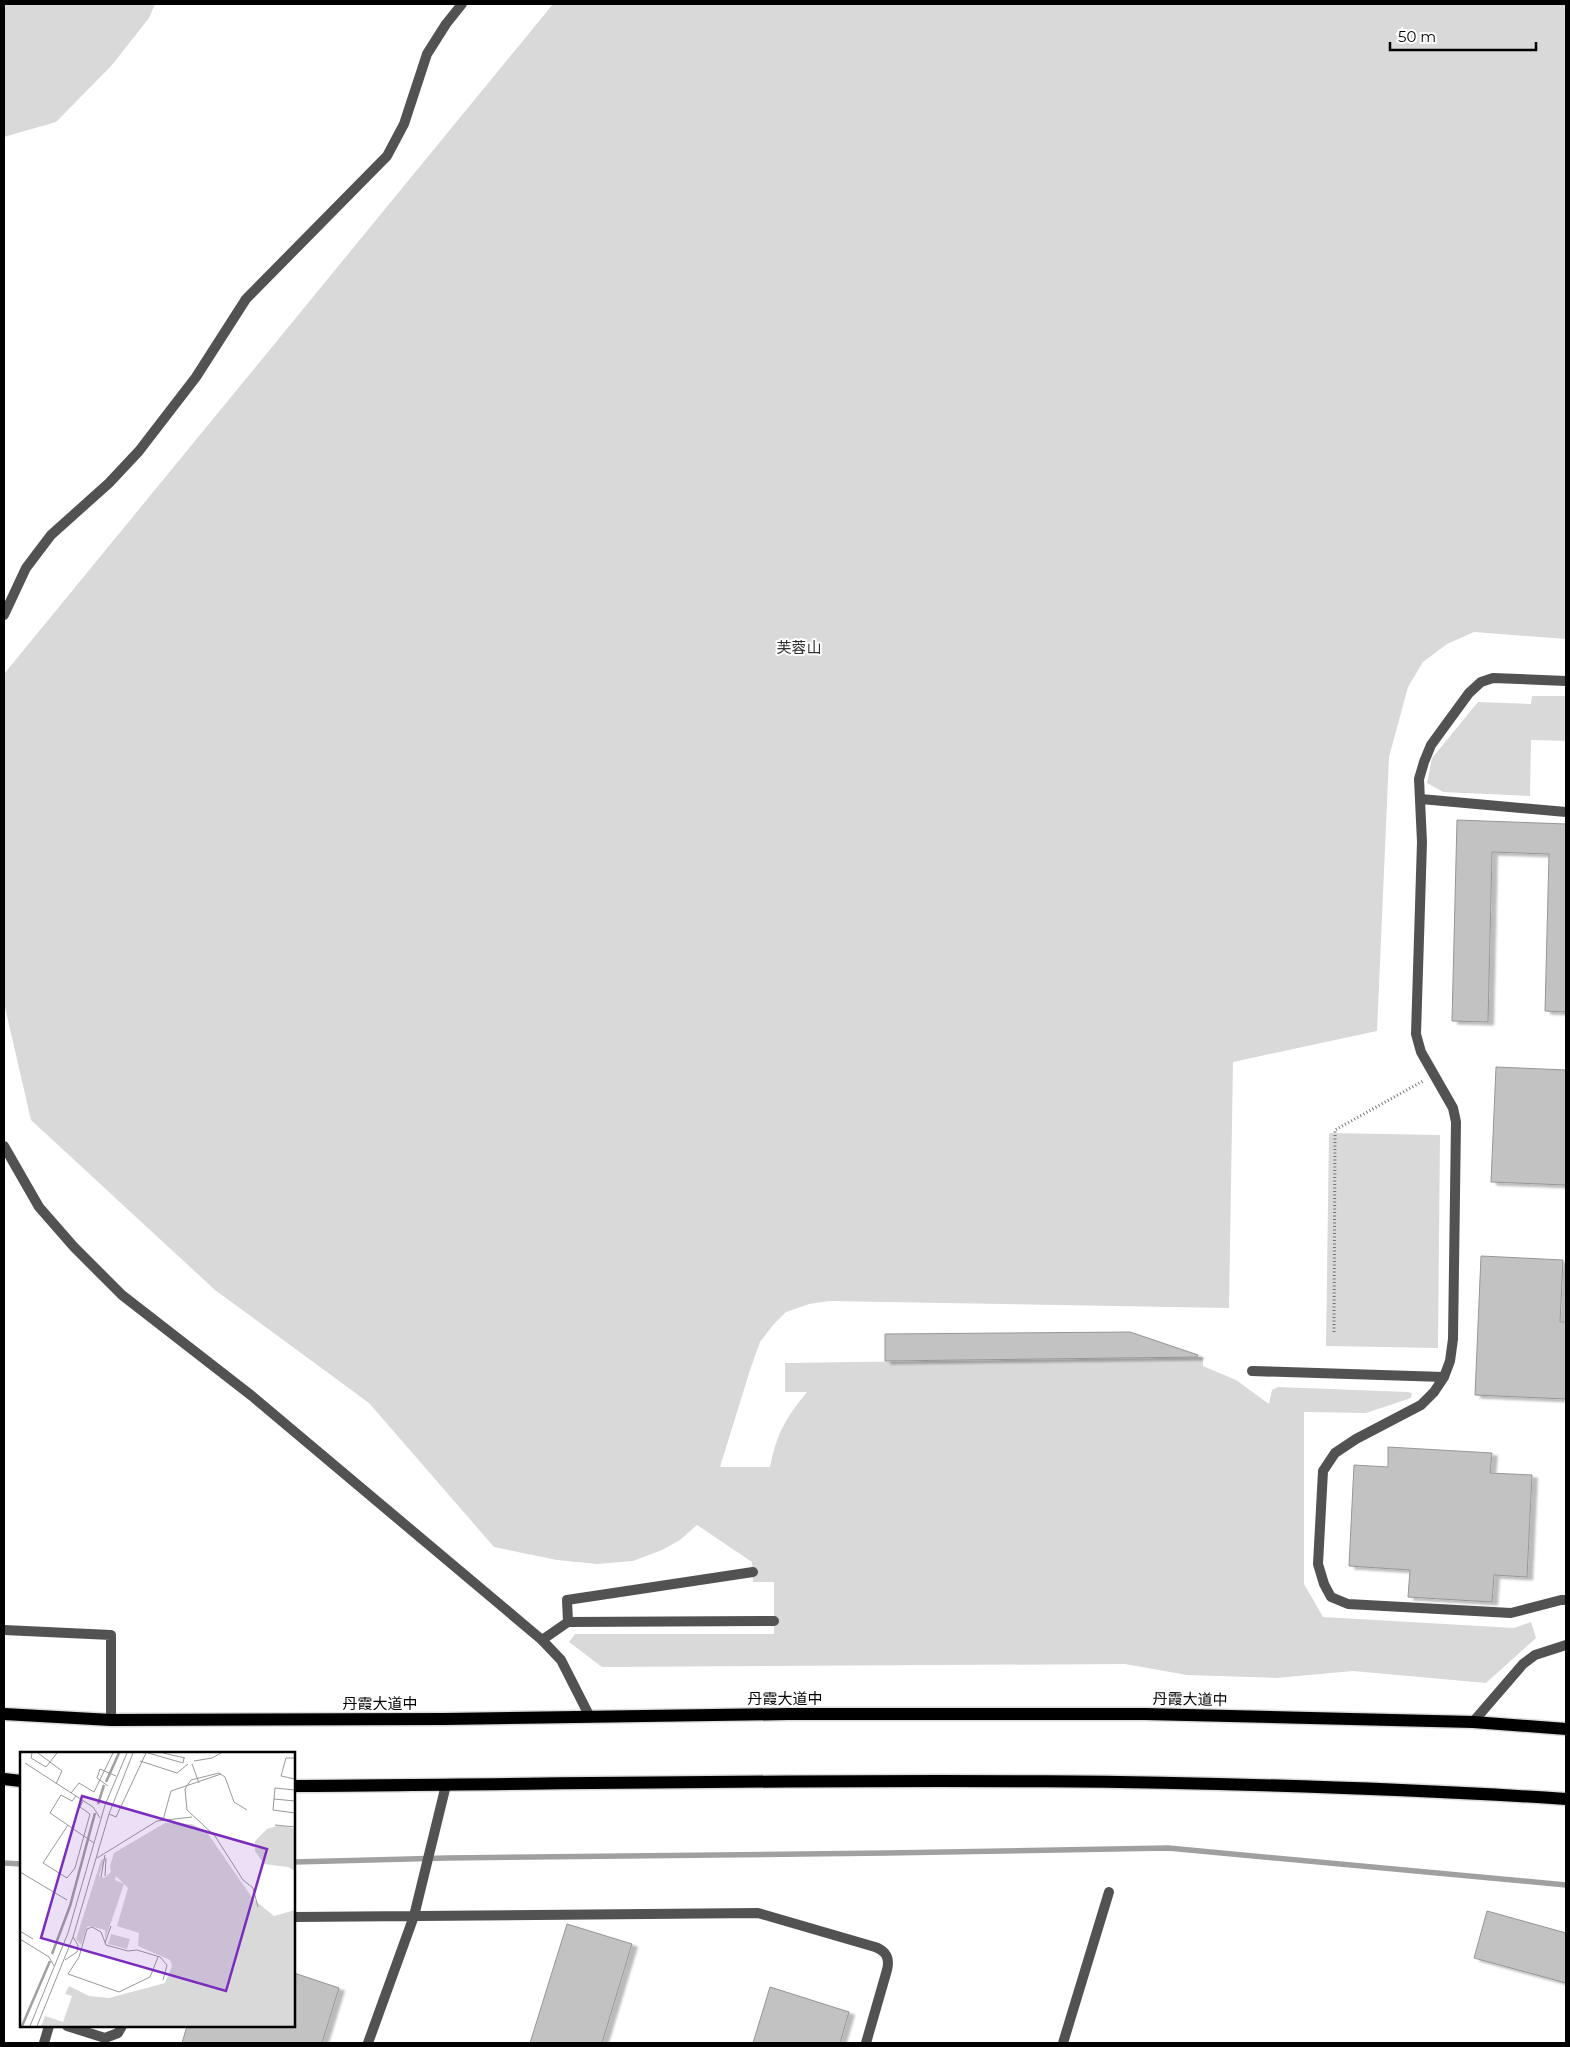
<svg xmlns="http://www.w3.org/2000/svg" width="1570" height="2047" font-family="Montserrat,'Noto Sans SC',sans-serif">
	<style>
		.green { fill: #d9d9d9 }
		.lines { fill: none; stroke-linecap: round; stroke-linejoin: round }
		.stream { stroke: #a0a0a0; stroke-width: 5.5 }
		.building { fill: #c2c2c2; stroke: #969696; filter: url(#shadow) }
		.primary-casing { stroke: #dbdbdb; stroke-width: 15 }
		.path { stroke: #747474; stroke-width: 3; stroke-dasharray: 1 2.5; stroke-linecap: butt }
		.service { stroke: #525252; stroke-width: 10 }
		.minor { stroke: #525252; stroke-width: 10 }
		.primary { stroke: #000; stroke-width: 12 }
		.labels { text-anchor: middle; dominant-baseline: central; stroke-width: 4; stroke-linejoin: round; paint-order: stroke }
		.park-label { font-size: 15px; fill: #303030; stroke: #fff }
		.street-label { font-size: 15px; fill: #000; stroke: #fff }
		.inset-river { fill: none; stroke: #a0a0a0; stroke-width: 2.5 }
		.inset-road { fill: none; stroke: #999; stroke-width: 1 }
		.view { fill: #7b2cbf; fill-opacity: 0.15; stroke: #7b2cbf; stroke-width: 2.5 }
		.inset-edge { fill: none; stroke: #000; stroke-width: 2.5 }
	</style>
	<defs>
		<filter id="shadow"><feDropShadow dx="5.5" dy="3" stdDeviation="1" flood-color="#0004"/></filter>
	</defs>
	<rect width="100%" height="100%" fill="#fff"/>
	<!-- green -->
	<path class="green" d="M4,4H155L149,18L112,65L56,122L4,137Z
		M553,4H1566V639L1474,632L1447,644L1423,662L1408,687L1389,757L1377,1031L1233,1062L1229,1308L829,1301L809,1304L786,1312L773,1325L760,1342L750,1370L720,1467H770C777,1433 785,1419 807,1392H785V1363L1203,1357V1366L1236,1380L1269,1404L1272,1390L1278,1387L1408,1392L1412,1393L1411,1398L1366,1413L1304,1412V1584L1323,1617L1514,1628L1531,1622L1536,1638L1486,1683L1353,1671L1276,1678L1187,1675L1125,1664L602,1667L569,1642L575,1634H774V1582H753L752,1562L697,1525L680,1540L662,1550L633,1561L597,1564L557,1560L494,1547L369,1403L215,1290L31,1120L4,1003V674Z
		M1532,696H1566V741L1531,740L1530,796L1443,792L1427,783L1432,758L1478,702L1531,704Z
		M1329,1133L1440,1135L1438,1348L1326,1346Z"/>
	<g class="lines">
		<!-- stream -->
		<path class="stream" d="M294,1862L447,1858L887,1853L1168,1848L1566,1885
			M4,1863L21,1864"/>
	</g>
	<!-- building -->
	<path class="building" d="M1457,820L1566,824V1012L1545,1011L1549,854L1492,852L1488,1022L1452,1021Z
		M1496,1067L1566,1070V1185L1491,1182Z
		M1481,1256L1563,1260L1560,1322H1566V1399L1475,1395Z
		M1130,1332L1198,1355L1197,1357L885,1361V1334Z
		M1388,1447L1492,1453L1490,1473L1532,1475L1527,1577L1494,1575L1492,1602L1408,1597L1410,1570L1349,1566L1354,1465L1388,1467Z
		M1487,1911L1566,1933V1983L1474,1958Z
		M567,1924L632,1944L602,2043H530Z
		M294,1973L339,1988L322,2043H182L187,2026H294Z
		M770,1987L849,2012L840,2043H753Z"/>
	<g class="lines">
		<!-- primary casing -->
		<g class="primary-casing">
			<path id="primary" d="M4,1714L111,1720L444,1719L788,1714H1145L1473,1722L1566,1729
				M4,1779L21,1781
				M294,1786C718,1783 1143,1771 1566,1799"/>
		</g>
		<!-- path -->
		<path class="path" d="M1334,1332L1335,1130L1423,1081"/>
		<!-- service -->
		<path class="service" d="M4,615L26,568L51,535L109,483L139,451L196,377L246,299L387,156L404,124L427,54L446,24L462,4
			M1566,681L1493,678L1481,682L1469,693L1431,745L1424,762L1419,779L1422,842L1416,1034L1421,1052L1453,1108L1456,1122L1453,1339L1450,1361L1444,1377L1434,1392L1421,1405L1356,1439L1335,1453L1323,1471L1318,1564L1324,1584L1331,1597L1348,1604L1511,1613L1561,1600H1566
			M1421,799L1566,812
			M1252,1371L1444,1377
			M568,1622L567,1600L753,1572
			M4,1630L111,1635V1720
			M542,1640L568,1622L774,1621
			M1473,1722L1523,1664L1535,1655L1566,1645
			M294,1917L758,1913L875,1947C886,1951 890,1958 887,1970L866,2043
			M67,2026L105,2038L118,2033L122,2026
			M368,2043L414,1916L446,1785
			M1063,2043L1109,1892"/>
		<!-- minor -->
		<path class="minor" d="M4,1146L39,1207L74,1247L122,1295L252,1396L542,1640L561,1660L590,1717
			M44,2043L49,2026"/>
		<!-- primary -->
		<use href="#primary" class="primary"/>
	</g>
	<g class="labels">
		<!-- park labels -->
		<g class="park-label">
			<text x="799" y="647">芙蓉山</text>
		</g>
		<!-- street labels -->
		<g class="street-label">
			<text x="785" y="1698">丹霞大道中</text>
			<text transform="translate(1190 1699) rotate(1)">丹霞大道中</text>
			<text x="380" y="1703">丹霞大道中</text>
		</g>
	</g>
	<!-- overview -->
	<g transform="translate(20 1752)">
		<rect width="275" height="275" fill="#fff"/>
		<path d="M145,71L172,72L186,79L233,147L254,164L275,158V274H21L25,264L43,270L52,244L45,242L49,234L69,244L89,246L145,231L152,214L150,208L118,194L119,181L97,174L108,136L96,124L95,128L104,132L85,188V178L70,174L67,175L61,193L56,187L81,108L85,106L79,124L84,126L91,120L90,114L94,101ZM260,73L275,77V119L268,115L244,112L235,99V89L247,77ZM91,182L110,187L107,197L88,192Z" fill="#d9d9d9"/>
		<path class="inset-river" d="M86,30L99,1M78,52L84,33M32,202L50,154L75,61M2,274L30,209"/>
		<path class="inset-road" d="M12,1L11,6L26,15L37,1M18,1L42,19L36,32M128,1L163,11L164,6M143,1L165,6M275,6H266L261,24L275,27M120,9L157,21L168,12M174,9L192,6L201,1M5,11L73,55L80,66M172,12L179,31M88,34L77,26L80,17L96,24M275,38L255,36L253,58L275,61M51,41L59,31L74,40L93,1M56,44L52,49L41,43L30,61L74,91M254,47L275,49M227,58L214,50L205,25L199,21L171,28L165,37L167,58L195,84L223,128L233,136L238,155M89,62L96,65L126,1M143,68L151,39L201,22M48,73L23,111L47,126L55,116L70,62L60,55L63,49M255,73L275,75M77,106L137,69L172,65M0,120L47,148M85,124L86,106M81,125L85,103M0,179L13,187M0,187L29,205L34,214M85,191L91,174M138,205L130,225L99,240L48,222L59,205L67,177L72,175L81,180L86,193L108,199L117,198L140,205L141,206L147,213L143,228M45,208L57,200L58,193L53,185M10,274L48,181L85,53L107,1M17,274L53,185L89,62L113,1"/>
		<path class="view" d="M62,44L247,97L206,239L21,186Z"/>
		<rect width="275" height="275" class="inset-edge"/>
	</g>
	<!-- border -->
	<rect width="1570" height="2047" fill="none" stroke="#000000" stroke-width="10"/>
	<!-- scale -->
	<path d="M1390 42v8h146v-8" fill="none" stroke="#000000" stroke-width="2.5"/>
	<text x="1398" y="42" font-size="15" fill="#000000" stroke="#ffffff" stroke-width="4" paint-order="stroke">50 m</text>
</svg>
